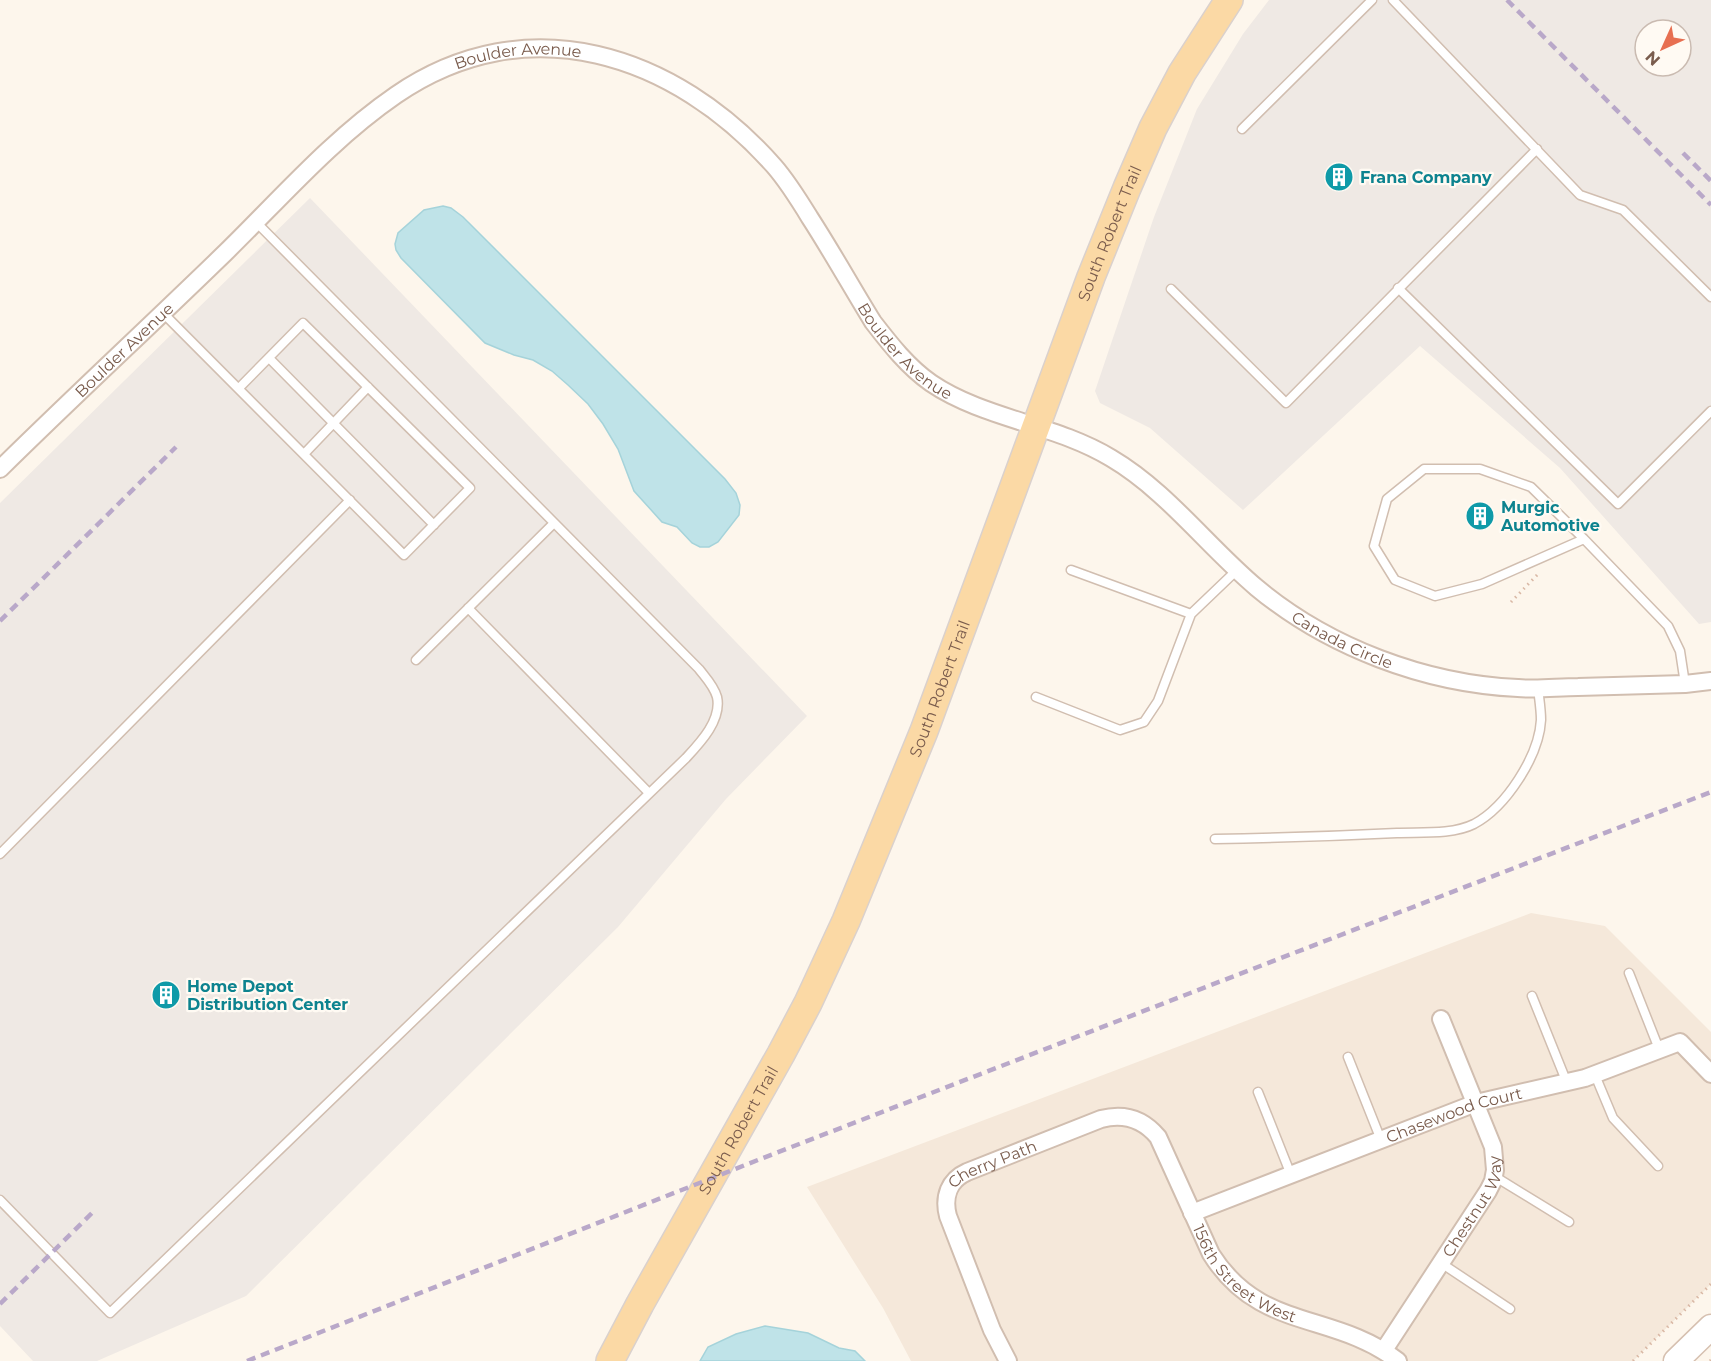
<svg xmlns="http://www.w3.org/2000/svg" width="1711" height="1361" font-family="Montserrat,sans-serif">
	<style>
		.residential { fill: #f5e8da }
		.industrial { fill: #efe9e4; fill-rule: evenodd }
		.water { fill: #bfe3e8; stroke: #a5d3da; stroke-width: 1.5 }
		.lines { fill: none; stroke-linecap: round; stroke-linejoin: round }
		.lane-casing { stroke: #d1beb0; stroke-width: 11 }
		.street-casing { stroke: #d1beb0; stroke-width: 20 }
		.secondary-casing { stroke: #d6c0b0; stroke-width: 27 }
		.primary-casing { stroke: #dad1cd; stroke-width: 30 }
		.path { stroke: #d9b8a5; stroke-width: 3; stroke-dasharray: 1.5 4.5; stroke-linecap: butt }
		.lane { stroke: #fff; stroke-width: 8 }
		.street { stroke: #fff; stroke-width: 16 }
		.secondary { stroke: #fff; stroke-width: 24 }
		.primary { stroke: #fbd9a5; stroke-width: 27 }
		.rail { stroke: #b9a8c9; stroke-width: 4.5; stroke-dasharray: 9 6; stroke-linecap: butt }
		.labels { text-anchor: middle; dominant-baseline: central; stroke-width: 4.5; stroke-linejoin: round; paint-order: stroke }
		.street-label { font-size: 16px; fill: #7a5c4d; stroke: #fffaf3 }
		.culture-label { font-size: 16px; font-weight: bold; fill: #0d838f; stroke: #fffaf3; text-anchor: start }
	</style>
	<rect width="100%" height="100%" fill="#fdf6ec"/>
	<!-- residential -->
	<path class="residential" d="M1531,913L1605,926L1711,1032V1284L1633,1361H911L883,1308L807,1187Z"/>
	<!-- industrial -->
	<path class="industrial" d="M1269,0H1711V622L1699,624L1560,468L1420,346L1243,510L1150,428L1100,403L1095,391L1154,217L1197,109L1243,34ZM1645,30H1681V66H1645Z
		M310,198L807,716L726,799L618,927L246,1296L97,1361H33L0,1326V503Z"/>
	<!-- water -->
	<path class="water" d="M443,206L451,208L463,217L725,479L736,493L740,505L739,515L718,542L709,547H700L692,543L677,527L662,522L634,491L618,449L603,424L588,404L568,385L552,371L533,360L514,355L485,343L401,258L396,250L395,244L398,233L424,210Z
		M765,1326L808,1333L839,1348L855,1351L865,1361H700L708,1347L736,1334Z"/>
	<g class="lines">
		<!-- lane casing -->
		<g class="lane-casing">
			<path id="lane" d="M1393,0L1580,195L1623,210L1711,297
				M1242,129L1372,0
				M1398,288L1618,504L1711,411
				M1171,289L1286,403L1537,149
				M163,313L404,555L470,488L303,323L239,388
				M269,358L434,525
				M304,454L368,387
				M1584,539L1482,584L1435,596L1395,580L1374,546L1387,499L1424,469H1480L1531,487L1584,539L1668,626L1680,651L1685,684
				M1071,570L1191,614
				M468,608L649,793
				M416,660L554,523
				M1036,697L1120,730L1144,722L1158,701L1191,614L1237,570
				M1215,839C1276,838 1337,836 1397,833C1421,832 1452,835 1474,824C1506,807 1539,756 1541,720C1541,709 1539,698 1538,688
				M0,854L350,500
				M1629,973L1659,1049
				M1532,996L1567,1083
				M1348,1057L1381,1140
				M1595,1075L1613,1118L1658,1166
				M1258,1092L1291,1175
				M1494,1176L1569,1222
				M0,1200L110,1313L686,758C700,743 722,720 717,697C714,686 706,678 699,669L256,222
				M1441,1263L1510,1309"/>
		</g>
		<!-- street casing -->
		<g class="street-casing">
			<g id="street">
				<path id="s1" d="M0,469C74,396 151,325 226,252C281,198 332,139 396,95C527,5 675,54 774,166C788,182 799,200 810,218C832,252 852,288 873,322C890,344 908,367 931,383C984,419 1055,424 1111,458C1167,491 1207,546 1257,588C1328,647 1425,684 1518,688C1538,690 1558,687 1578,687C1614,686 1650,685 1685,684L1711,681"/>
				<path id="s2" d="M1192,1213L1476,1103L1585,1078L1680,1042L1711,1074"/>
				<path id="s3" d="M1384,1350L1488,1191L1493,1181L1495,1170L1493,1147L1441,1019"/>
				<path id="s4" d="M1008,1361L992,1330L948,1216C943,1197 949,1180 967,1172L1101,1119C1124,1113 1143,1119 1158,1137L1211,1254C1260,1332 1333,1311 1398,1361"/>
			</g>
		</g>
		<!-- secondary casing -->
		<g class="secondary-casing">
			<path id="secondary" d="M1676,1361L1711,1327"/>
		</g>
		<!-- primary casing -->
		<g class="primary-casing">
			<g id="primary">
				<path id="s5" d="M610,1361L640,1304L781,1054L808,1003L846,921L924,731L1091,277L1127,188L1153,128L1182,73L1229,0"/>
			</g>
		</g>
		<!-- path -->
		<path class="path" d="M1511,602L1539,573
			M1633,1361L1711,1284
			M1710,1361L1711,1360"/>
		<!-- lane -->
		<use href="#lane" class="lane"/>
		<!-- street -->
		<use href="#street" class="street"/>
		<!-- secondary -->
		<use href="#secondary" class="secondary"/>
		<!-- primary -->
		<use href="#primary" class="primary"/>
		<!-- rail -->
		<path class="rail" d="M1507,0L1711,205
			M1683,153L1711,181
			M0,621L176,447
			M0,1304L95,1210
			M247,1361L763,1158L1711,792"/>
	</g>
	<!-- icons -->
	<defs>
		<g id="building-disc" transform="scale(1.5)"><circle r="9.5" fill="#0f9aa8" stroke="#fffaf3"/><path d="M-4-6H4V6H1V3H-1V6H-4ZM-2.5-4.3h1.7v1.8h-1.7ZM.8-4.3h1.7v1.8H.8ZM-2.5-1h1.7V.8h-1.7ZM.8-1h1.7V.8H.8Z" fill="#fff"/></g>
	</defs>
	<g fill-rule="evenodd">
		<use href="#building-disc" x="1339" y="177"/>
		<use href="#building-disc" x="1480" y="516"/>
		<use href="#building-disc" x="166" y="995"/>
	</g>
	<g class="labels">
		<!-- street labels -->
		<g class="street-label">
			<text stroke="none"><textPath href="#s1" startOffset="676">Boulder Avenue</textPath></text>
			<text stroke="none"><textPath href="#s5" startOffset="1236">South Robert Trail</textPath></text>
			<text stroke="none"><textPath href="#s1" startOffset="1197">Boulder Avenue</textPath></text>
			<text stroke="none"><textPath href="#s1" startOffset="172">Boulder Avenue</textPath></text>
			<text stroke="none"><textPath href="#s1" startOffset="1730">Canada Circle</textPath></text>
			<text stroke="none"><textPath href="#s5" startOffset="750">South Robert Trail</textPath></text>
			<text stroke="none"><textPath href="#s2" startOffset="280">Chasewood Court</textPath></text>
			<text stroke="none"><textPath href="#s5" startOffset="264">South Robert Trail</textPath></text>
			<text stroke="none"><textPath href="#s4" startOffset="236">Cherry Path</textPath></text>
			<text stroke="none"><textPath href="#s3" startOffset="170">Chestnut Way</textPath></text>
			<text stroke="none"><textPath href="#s4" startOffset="584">156th Street West</textPath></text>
		</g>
		<!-- culture labels -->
		<g class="culture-label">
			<text x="1360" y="177">Frana Company</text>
			<text x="1501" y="507">Murgic<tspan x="1501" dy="18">Automotive</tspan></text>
			<text x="187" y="986">Home Depot<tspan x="187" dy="18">Distribution Center</tspan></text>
		</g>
	</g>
	<!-- north arrow -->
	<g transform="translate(1663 48) rotate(225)"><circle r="28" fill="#fffaf3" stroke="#cabbb1" stroke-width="1.5"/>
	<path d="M0-4.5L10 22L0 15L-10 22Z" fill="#e76f51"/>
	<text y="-9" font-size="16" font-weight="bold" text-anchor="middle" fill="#7a5c4d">N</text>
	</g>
</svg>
